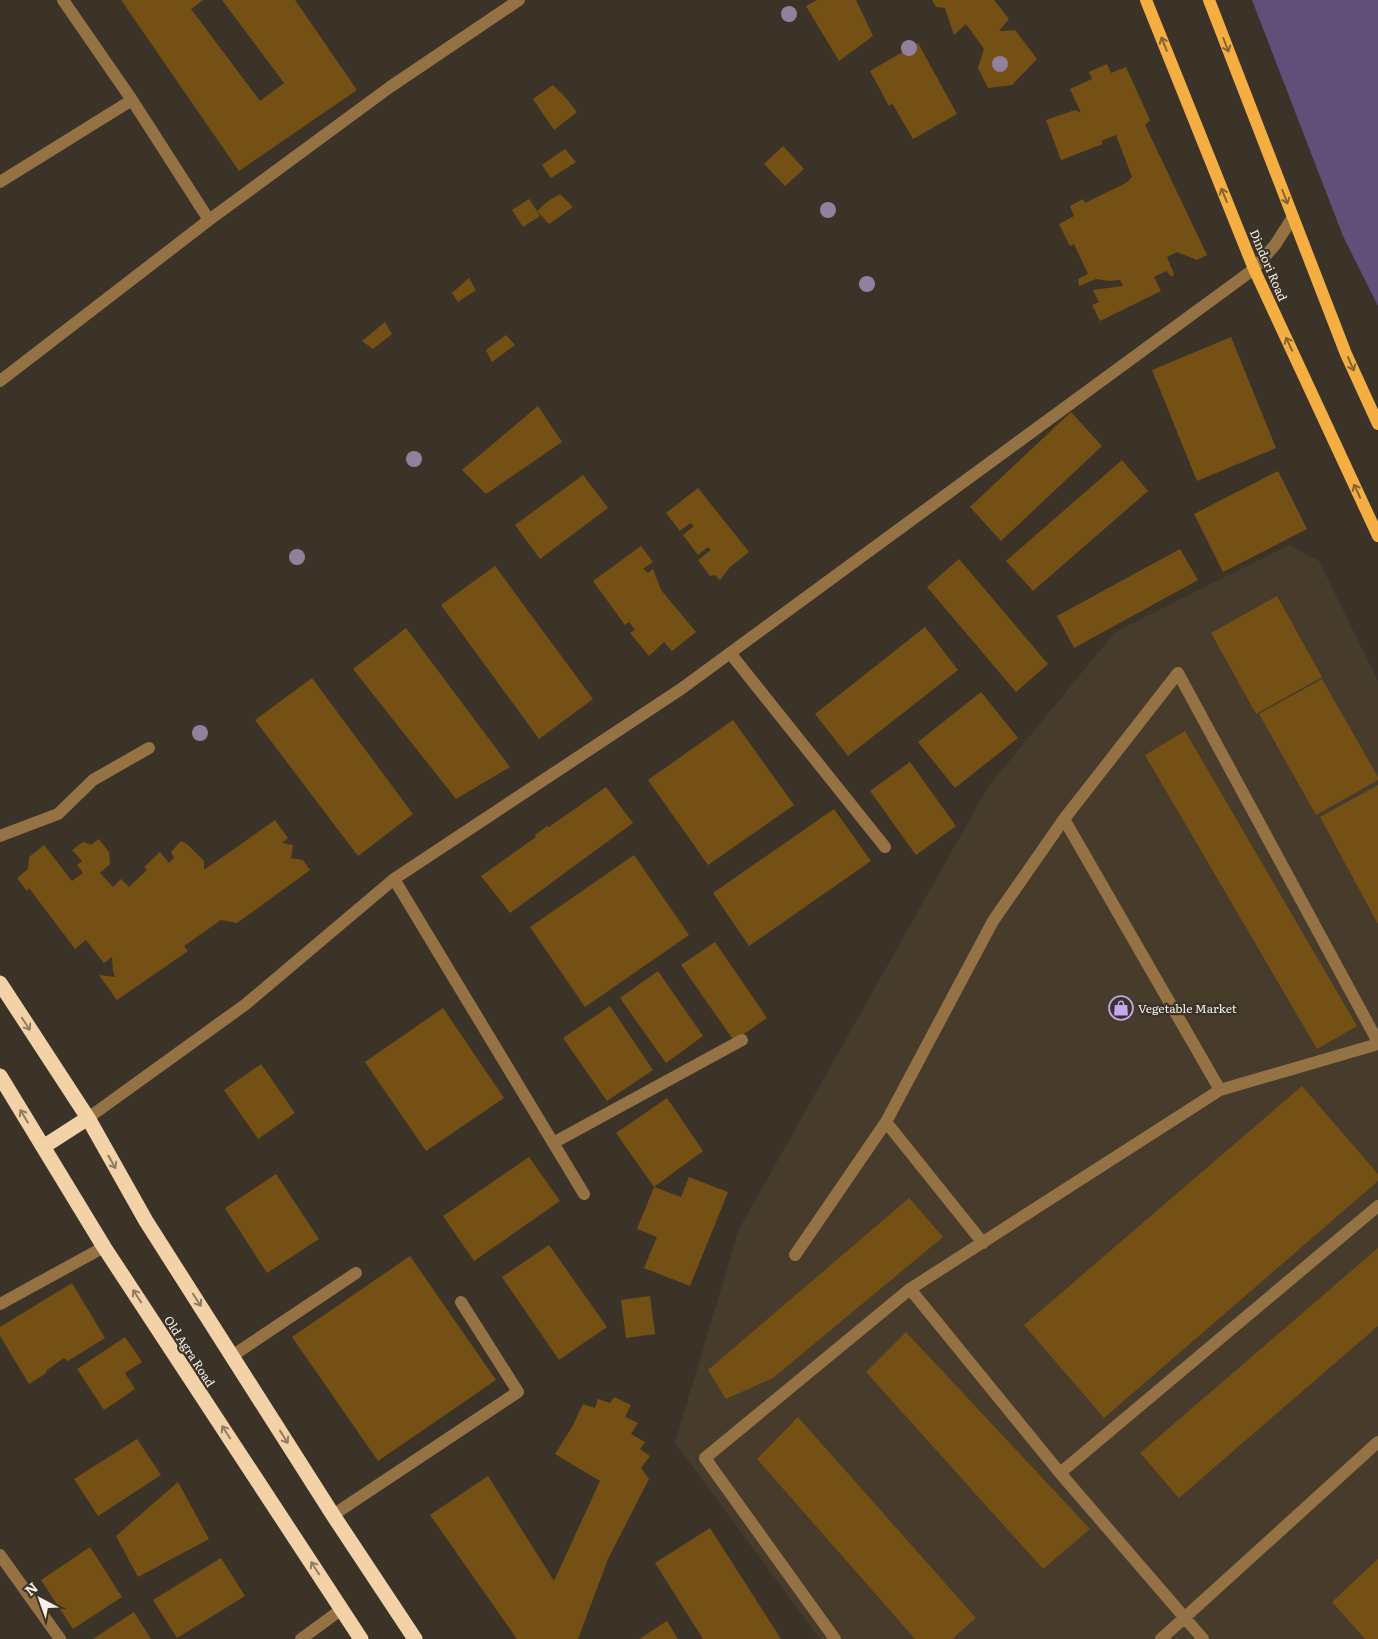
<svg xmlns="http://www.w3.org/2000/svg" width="1378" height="1639" font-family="Literata,serif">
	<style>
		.built { fill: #473b2b }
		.green { fill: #614f79 }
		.building { fill: #755014 }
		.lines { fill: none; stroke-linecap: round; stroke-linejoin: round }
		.minor { stroke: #947244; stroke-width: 12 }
		.major { stroke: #f4ae42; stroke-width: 12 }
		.highway { stroke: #f3d2a7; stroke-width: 15 }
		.tree { fill: #92819d }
		.oneway { stroke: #856432 }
		.oneway2 { stroke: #8e7b61 }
		.labels { text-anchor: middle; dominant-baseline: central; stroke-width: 4.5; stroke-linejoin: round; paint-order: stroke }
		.street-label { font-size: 12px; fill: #f4efe8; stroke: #3b3328 }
		.poi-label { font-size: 12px; fill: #f4efe8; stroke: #3b3328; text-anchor: start }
	</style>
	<rect width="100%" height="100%" fill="#3b3328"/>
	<!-- built -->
	<path class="built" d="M1289,545L1319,561L1378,681V1639H820L675,1443L739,1229L988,787L1115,632Z"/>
	<!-- green -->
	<path class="green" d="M1252,0H1378V306L1343,236Z"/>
	<!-- building -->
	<path class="building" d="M121,0H203L191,9L260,101L284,83L222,0H295L357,90L239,171Z
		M817,0H856L873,36L839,61L806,6Z
		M932,0H994L1009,19L999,31L1015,30L1037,59L1012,85L988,88L978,68L984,49L966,24L954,35L945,8L936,7Z
		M918,43L957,114L913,139L892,103L889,106L870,71Z
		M1107,64L1111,73L1126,67L1150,120L1145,125L1207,255L1197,260L1177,252L1167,257L1174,274L1172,277L1166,271L1154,277L1161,291L1100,321L1092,305L1099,302L1093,290L1123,286L1120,280L1110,281L1096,279L1079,286L1078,279L1088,274L1074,244L1070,246L1059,224L1074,216L1070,206L1083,199L1085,203L1126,183L1132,177L1116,135L1101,141L1103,144L1061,160L1046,120L1075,110L1081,113L1070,89L1092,79L1089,72Z
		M553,85L565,97L577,112L554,130L533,99Z
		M783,146L804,169L785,186L764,164Z
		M565,149L576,162L551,178L542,165Z
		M560,194L573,207L549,224L537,211L540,216L523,227L512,210L529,199L537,211L548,201Z
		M469,278L476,290L458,302L452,293Z
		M385,322L392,334L373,349L362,341Z
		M506,335L515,345L492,362L486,350Z
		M1231,337L1276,448L1197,481L1152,370Z
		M538,406L562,442L486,494L462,470Z
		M1071,412L1102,446L1001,541L970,507Z
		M1122,460L1148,491L1033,591L1006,561Z
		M1278,471L1307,529L1223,572L1194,514Z
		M583,475L608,508L540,559L515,525Z
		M698,488L749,552L730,567L720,580L715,575L710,576L698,560L711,550L708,547L698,555L683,535L694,526L690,523L680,531L666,513Z
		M641,546L653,562L643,569L648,573L653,569L661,590L696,632L672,651L664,642L649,656L630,633L635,630L629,622L625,625L593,581Z
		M1180,549L1198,580L1074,648L1057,616Z
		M959,559L1048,664L1016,692L927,587Z
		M495,566L593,699L539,739L441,605Z
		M1277,596L1322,677L1256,714L1211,633Z
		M925,627L958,670L848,756L815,714Z
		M406,628L510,767L456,799L353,669Z
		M312,678L413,814L358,856L255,720Z
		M1322,679L1378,777V780L1316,815L1259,714Z
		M981,692L1018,738L955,788L918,742Z
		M733,720L794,805L708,865L648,780Z
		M1185,731L1357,1026L1317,1049L1145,755Z
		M910,762L956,826L916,855L870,791Z
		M1378,785V924L1320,817Z
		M606,787L633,823L510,913L481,876L536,837L535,835L547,826L549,827Z
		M834,809L871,861L749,946L713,893Z
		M275,820L288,838L282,843L293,845L291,858L303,860L310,870L237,923L221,920L184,946L188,951L117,1000L99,975L115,977L113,971L112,957L104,963L86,940L75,949L29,888L27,891L17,878L28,869L29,857L44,845L72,881L83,873L77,865L82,861L72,850L83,842L91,845L99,839L109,852L110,864L100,873L113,887L121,879L129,887L147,870L144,867L160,852L169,863L174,858L171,852L181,841L187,844L204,861V870Z
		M634,855L689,935L585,1007L530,927Z
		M715,942L767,1018L734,1041L681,965Z
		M658,971L703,1036L666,1063L620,998Z
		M610,1006L653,1070L607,1101L563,1038Z
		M443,1008L504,1098L426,1151L365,1062Z
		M261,1064L295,1113L258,1139L224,1090Z
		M1302,1086L1378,1174V1181L1104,1418L1024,1325Z
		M667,1098L703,1151L654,1187L616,1133Z
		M529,1157L560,1201L474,1261L443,1216Z
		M276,1174L319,1239L267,1273L225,1208Z
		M689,1177L728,1192L690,1286L644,1268L657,1237L637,1229L654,1187L681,1197Z
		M909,1198L943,1237L773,1378L726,1399L708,1370Z
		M549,1245L607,1327L559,1360L502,1277Z
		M1378,1248V1326L1179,1498L1140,1453Z
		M410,1256L496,1380L378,1461L292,1337Z
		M72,1283L105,1338L68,1361L64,1358L47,1370L45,1374L29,1384L0,1336V1327Z
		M650,1296L655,1334L626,1338L621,1300Z
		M906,1332L1090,1529L1043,1569L866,1372Z
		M125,1337L142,1362L125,1373L135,1389L104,1410L77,1369Z
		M614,1397L631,1405L625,1417L638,1423L631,1434L645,1442L640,1449L650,1456L641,1468L649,1479L608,1559L578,1639H517L430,1515L488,1476L554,1581L600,1481L555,1454L572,1427L583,1404L595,1408L598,1399L610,1403Z
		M798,1417L976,1618L952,1639H915L757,1459Z
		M137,1439L161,1475L98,1516L74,1479Z
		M178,1482L209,1539L138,1577L116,1536Z
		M710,1528L781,1639H703L655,1563Z
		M90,1547L122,1597L73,1629L41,1580Z
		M221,1558L245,1596L177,1638L153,1600Z
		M1378,1559V1639H1365L1332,1602Z
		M134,1612L151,1639H93Z
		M667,1621L678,1639H639Z"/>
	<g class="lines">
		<!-- minor -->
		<path class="minor" d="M63,0L132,100L209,220
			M0,182L132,100
			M0,381L209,220L390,87L519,0
			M730,653L885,847
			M1064,819L1220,1090
			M0,836L58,814L93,780L149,748
			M394,879L584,1194
			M88,1118L246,1004L394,879L681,689L1254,269L1275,245L1293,217
			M553,1143L742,1040
			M983,1243L886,1122L993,921L1064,819L1178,673L1378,1042
			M795,1255L886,1122
			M910,1289L1060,1473L1203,1639
			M0,1304L104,1247
			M232,1356L356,1273
			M1060,1473L1378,1206
			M333,1515L518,1392L461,1302
			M0,1555L60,1639
			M301,1639L342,1609
			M835,1639L705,1458L910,1289L1220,1090L1378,1044
			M1161,1639L1378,1442"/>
		<!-- major -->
		<path class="major" d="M1146,0L1254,269L1378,536
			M1209,0L1346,354L1378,424"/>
		<!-- highway -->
		<path class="highway" d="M0,983L88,1118L146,1221L333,1515L415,1639
			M0,1076L104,1247L361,1639
			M43,1147L88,1118"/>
	</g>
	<!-- trees -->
	<g class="tree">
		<circle cx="789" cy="14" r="8"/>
		<circle cx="909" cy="48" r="8"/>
		<circle cx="1000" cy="64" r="8"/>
		<circle cx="828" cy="210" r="8"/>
		<circle cx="867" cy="284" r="8"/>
		<circle cx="414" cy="459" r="8"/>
		<circle cx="297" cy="557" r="8"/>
		<circle cx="200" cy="733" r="8"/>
	</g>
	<!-- one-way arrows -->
	<defs><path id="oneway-shaft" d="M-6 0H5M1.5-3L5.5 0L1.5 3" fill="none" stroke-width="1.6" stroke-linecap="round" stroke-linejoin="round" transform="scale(1.25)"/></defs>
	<g class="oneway">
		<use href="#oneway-shaft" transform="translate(1164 44) rotate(-112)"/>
		<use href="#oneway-shaft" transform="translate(1226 45) rotate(69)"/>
		<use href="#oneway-shaft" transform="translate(1224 195) rotate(-112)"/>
		<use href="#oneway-shaft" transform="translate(1285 197) rotate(69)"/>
		<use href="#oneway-shaft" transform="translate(1289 344) rotate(-115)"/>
		<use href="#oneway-shaft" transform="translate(1351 364) rotate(66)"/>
		<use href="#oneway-shaft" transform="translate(1357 491) rotate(-115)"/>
	</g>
	<g class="oneway2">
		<use href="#oneway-shaft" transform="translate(26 1024) rotate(57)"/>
		<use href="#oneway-shaft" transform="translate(24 1116) rotate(-121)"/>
		<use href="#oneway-shaft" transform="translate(112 1162) rotate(60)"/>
		<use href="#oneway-shaft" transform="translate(137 1296) rotate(-123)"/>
		<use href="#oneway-shaft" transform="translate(197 1300) rotate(57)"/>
		<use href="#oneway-shaft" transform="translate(226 1432) rotate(-123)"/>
		<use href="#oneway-shaft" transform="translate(284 1437) rotate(58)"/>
		<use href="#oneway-shaft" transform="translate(315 1568) rotate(-123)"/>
	</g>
	<!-- icons -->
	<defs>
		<g id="shop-ring" transform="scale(1.25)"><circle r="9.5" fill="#3b3328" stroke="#c5a6f0" stroke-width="1.5"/><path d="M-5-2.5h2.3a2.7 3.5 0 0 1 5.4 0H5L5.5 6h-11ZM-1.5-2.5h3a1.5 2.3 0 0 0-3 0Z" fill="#c5a6f0"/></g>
	</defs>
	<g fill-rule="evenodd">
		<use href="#shop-ring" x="1121" y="1008"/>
	</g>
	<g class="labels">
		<!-- street labels -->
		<g class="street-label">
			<text transform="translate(1269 265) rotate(67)">Dindori Road</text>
			<text transform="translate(190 1351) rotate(57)">Old Agra Road</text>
		</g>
		<!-- poi labels -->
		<g class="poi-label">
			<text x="1138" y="1008">Vegetable Market</text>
		</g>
	</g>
	<!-- north arrow -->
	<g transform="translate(40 1599) rotate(319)" stroke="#3b3328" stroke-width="4" paint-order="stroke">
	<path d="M0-4L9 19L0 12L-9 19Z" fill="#f4efe8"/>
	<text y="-8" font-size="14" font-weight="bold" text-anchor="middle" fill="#f4efe8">N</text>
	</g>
</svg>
